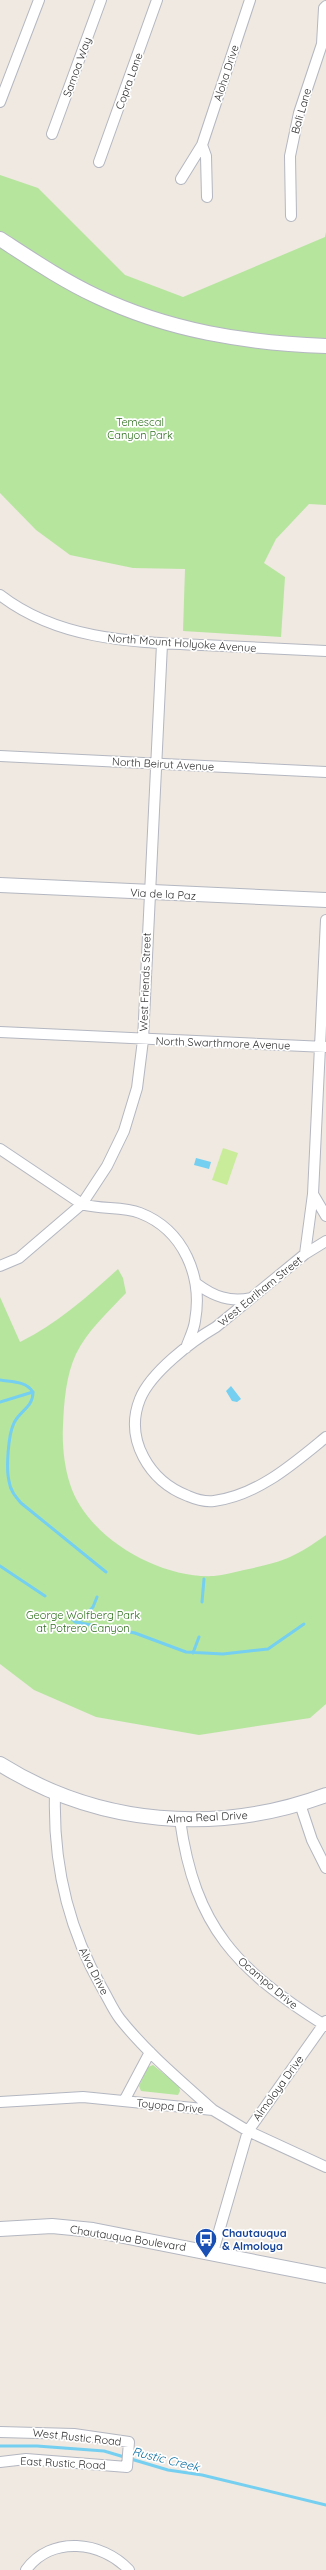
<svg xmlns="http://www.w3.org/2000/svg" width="326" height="2570" font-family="Quicksand,sans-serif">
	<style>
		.green { fill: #b6e59e }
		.pitch { fill: #c9ec9a }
		.water { fill: #75cff0 }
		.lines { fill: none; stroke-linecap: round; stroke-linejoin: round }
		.stream { stroke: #75cff0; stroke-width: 3 }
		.street-casing { stroke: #b4b7c1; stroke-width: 12 }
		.secondary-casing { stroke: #b4b7c1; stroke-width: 16 }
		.street { stroke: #fff; stroke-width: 10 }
		.secondary { stroke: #fff; stroke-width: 14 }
		.labels { text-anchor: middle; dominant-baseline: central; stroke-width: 3.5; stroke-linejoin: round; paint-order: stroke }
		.street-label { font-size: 11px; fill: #2e2e2e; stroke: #fff }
		.park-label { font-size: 11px; fill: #2c6e1b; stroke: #fff }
		.transit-label { font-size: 11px; font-weight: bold; fill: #164399; stroke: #fff; text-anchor: start }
		.water-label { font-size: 12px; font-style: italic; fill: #0d6fa3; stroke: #fff }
	</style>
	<rect width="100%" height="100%" fill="#efe9e1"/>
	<!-- green -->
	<path class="green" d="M0,175L38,188L125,275L183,297L325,237L326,232V505L309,504L276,539L264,563L285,577L281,637L183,631L185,569L133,568L70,555L36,530L0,493Z
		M118,1269L123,1278L126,1293C109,1311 87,1331 76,1354C66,1375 64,1402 63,1425C62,1444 64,1465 70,1484C87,1538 160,1579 214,1576C224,1575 234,1572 244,1570C282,1562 294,1558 326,1535V1704L310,1718L199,1735L96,1717L34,1690L0,1664V1297L20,1342C58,1323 87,1297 118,1269Z
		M153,2065L179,2086L180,2091L178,2095L141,2091L139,2086L148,2067Z"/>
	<!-- pitch -->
	<path class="pitch" d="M223,1148L238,1153L227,1185L212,1180Z"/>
	<!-- water -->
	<path class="water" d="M196,1158L211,1162L209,1169L194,1165Z
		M231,1386L241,1399L237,1402L232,1401L226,1391Z"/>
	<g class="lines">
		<!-- stream -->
		<path class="stream" d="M0,1380C12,1382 26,1381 33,1392C33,1408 20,1410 14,1423C8,1435 6,1469 9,1481C10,1490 15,1496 21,1503L106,1572
			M0,1402L33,1392
			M0,1566L45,1596
			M202,1602L204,1579
			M69,1616L75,1622L135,1633L186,1652L223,1654L268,1649L304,1624
			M79,1622L93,1607L97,1597
			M193,1653L199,1637
			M0,2446H37L104,2451L168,2470L202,2475L326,2505"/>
		<!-- street casing -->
		<g class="street-casing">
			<path id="street" d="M0,102L39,0
				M52,134L101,0
				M99,162L157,0
				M181,179L202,145
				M207,197L206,156L202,145L250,0
				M291,216L290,156L299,113L322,44L324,8L326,6
				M0,595C58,640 132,642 202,645C243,647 285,649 326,651
				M0,756L326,772
				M326,920L313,1194L305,1254L216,1327C192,1341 151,1372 140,1399C124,1439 149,1481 188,1496C195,1499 206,1502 214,1501C258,1495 293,1464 326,1437
				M0,1032L326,1047
				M0,1149L82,1204C101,1210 122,1206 140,1213C184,1230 203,1277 195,1321C194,1330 189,1339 186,1348
				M313,1194L326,1216
				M305,1254L326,1241
				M0,1266L19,1258L82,1204L107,1166L124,1131L137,1088L143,1040L162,644
				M197,1284C213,1296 230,1303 251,1298
				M55,1794C53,1863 67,1927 102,1988C108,1998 113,2010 120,2019C147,2053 181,2081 213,2110
				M300,1804L312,1840L326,1868
				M180,1820C195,1928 237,1970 326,2026
				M124,2101L150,2052
				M0,2102L83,2097L213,2110L248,2131L326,2167
				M213,2252L248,2131L326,2021
				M0,2432L74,2434L129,2442L127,2467L26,2459L0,2462
				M26,2570C51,2535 102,2541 129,2570"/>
		</g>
		<!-- secondary casing -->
		<g class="secondary-casing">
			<path id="secondary" d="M0,239C31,259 62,280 96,296C169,331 246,343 326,346
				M0,885L326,900
				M0,1764C99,1826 217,1835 326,1795
				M0,2229L52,2226L93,2230L326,2276"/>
		</g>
		<!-- street -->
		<use href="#street" class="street"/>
		<!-- secondary -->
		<use href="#secondary" class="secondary"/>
	</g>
	<!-- icons -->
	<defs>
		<g id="bus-pin" transform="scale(1.15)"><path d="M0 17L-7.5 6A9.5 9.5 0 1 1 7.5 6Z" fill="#1a4fb4" stroke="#fff"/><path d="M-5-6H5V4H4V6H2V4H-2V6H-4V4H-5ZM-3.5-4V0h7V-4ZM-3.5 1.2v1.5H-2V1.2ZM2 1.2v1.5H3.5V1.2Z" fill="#fff"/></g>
	</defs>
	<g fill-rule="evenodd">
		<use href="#bus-pin" x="206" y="2239"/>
	</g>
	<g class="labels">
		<!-- street labels -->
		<g class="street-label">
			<text transform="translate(77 67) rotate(-70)">Samoa Way</text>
			<text transform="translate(226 73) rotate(-72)">Aloha Drive</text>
			<text transform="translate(129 81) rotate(-70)">Copra Lane</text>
			<text transform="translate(301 111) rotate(-74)">Bali Lane</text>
			<text transform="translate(182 643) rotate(4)">North Mount Holyoke Avenue</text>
			<text transform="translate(163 764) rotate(3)">North Beirut Avenue</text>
			<text transform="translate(163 894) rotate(3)">Via de la Paz</text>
			<text transform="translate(145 982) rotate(-88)">West Friends Street</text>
			<text transform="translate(223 1043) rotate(2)">North Swarthmore Avenue</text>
			<text transform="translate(260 1291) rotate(-39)">West Earlham Street</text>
			<text transform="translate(207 1817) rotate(-3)">Alma Real Drive</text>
			<text transform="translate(94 1971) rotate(63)">Alva Drive</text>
			<text transform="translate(268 1983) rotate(40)">Ocampo Drive</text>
			<text transform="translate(278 2088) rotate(-54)">Almoloya Drive</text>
			<text transform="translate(170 2106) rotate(6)">Toyopa Drive</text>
			<text transform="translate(128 2238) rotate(9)">Chautauqua Boulevard</text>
			<text transform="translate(77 2437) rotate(6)">West Rustic Road</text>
			<text transform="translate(63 2463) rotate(3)">East Rustic Road</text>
		</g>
		<!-- park labels -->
		<g class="park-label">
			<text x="140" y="422">Temescal<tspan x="140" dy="13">Canyon Park</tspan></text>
			<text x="83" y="1615">George Wolfberg Park<tspan x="83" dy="13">at Potrero Canyon</tspan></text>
		</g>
		<!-- transit labels -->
		<g class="transit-label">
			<text x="222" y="2233">Chautauqua<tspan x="222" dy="13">&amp; Almoloya</tspan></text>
		</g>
		<!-- water labels -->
		<g class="water-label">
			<text transform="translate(166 2459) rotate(14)">Rustic Creek</text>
		</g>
	</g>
</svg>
